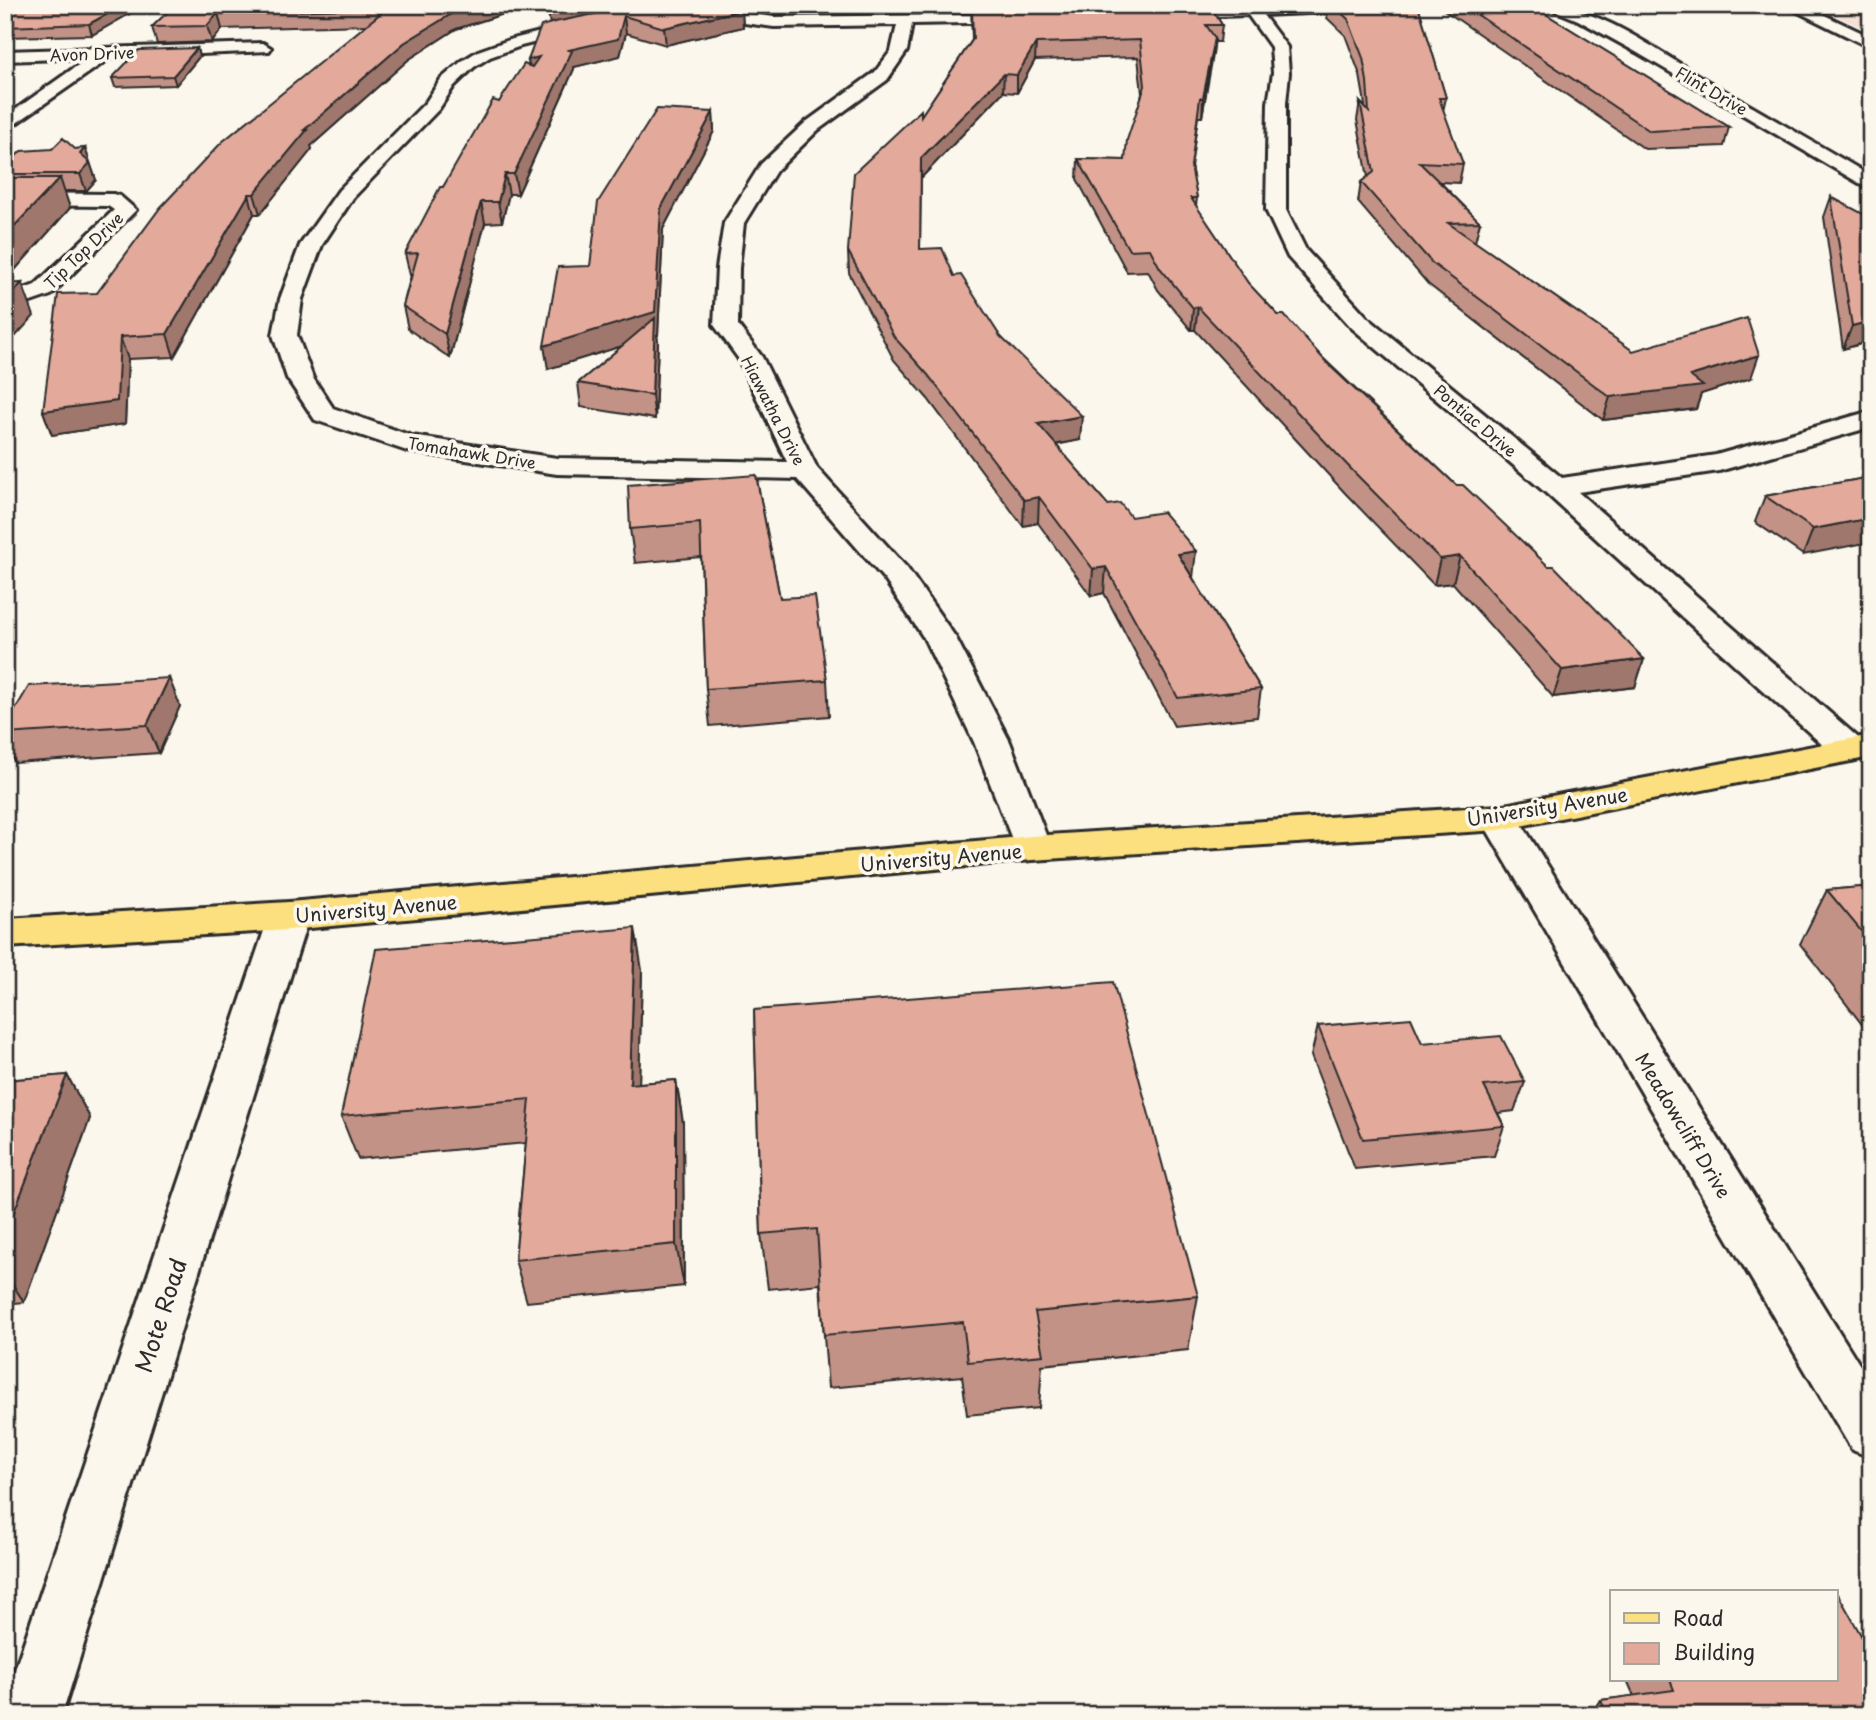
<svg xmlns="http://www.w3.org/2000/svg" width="1876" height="1720" font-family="'Playpen Sans',sans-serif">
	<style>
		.built { fill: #f4e0d4 }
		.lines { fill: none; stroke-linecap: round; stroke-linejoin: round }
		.minor-casing { stroke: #2b2b2b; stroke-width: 6 }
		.major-casing { stroke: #2b2b2b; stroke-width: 6 }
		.minor { fill: #fbf7ec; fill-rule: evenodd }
		.major { fill: #fce080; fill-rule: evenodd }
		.wall { fill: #c39286; stroke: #2b2b2b; stroke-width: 2 }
		.shaded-wall { fill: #9f776d; stroke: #2b2b2b; stroke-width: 2 }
		.building { fill: #e3aa9c; stroke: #2b2b2b; stroke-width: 2 }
		.labels { text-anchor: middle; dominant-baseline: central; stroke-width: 7; stroke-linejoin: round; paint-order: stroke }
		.far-street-label { font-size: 16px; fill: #2b2b2b; stroke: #fbf7ec }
		.street-label { font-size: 19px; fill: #2b2b2b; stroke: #fbf7ec }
		.near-street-label { font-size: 23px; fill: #2b2b2b; stroke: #fbf7ec }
	</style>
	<rect width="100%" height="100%" fill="#fbf7ec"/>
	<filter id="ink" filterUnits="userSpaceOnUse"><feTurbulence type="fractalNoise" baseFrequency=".0143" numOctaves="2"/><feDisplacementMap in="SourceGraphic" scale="14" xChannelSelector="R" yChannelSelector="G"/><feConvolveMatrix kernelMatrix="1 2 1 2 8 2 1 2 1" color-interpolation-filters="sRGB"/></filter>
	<g filter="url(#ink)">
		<!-- built -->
		<path class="built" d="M1813,5H1871V32L1828,12Z"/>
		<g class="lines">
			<!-- minor casing -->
			<g class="minor-casing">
				<path id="minor" d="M669,5H696L774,17L1024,14L1031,18L1024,22L912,24L907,51L887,80L818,130L776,171L744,223L739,268L738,325L762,357L817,468L907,568L956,638L1010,742L1051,848L1045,857L1032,860L1019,857L974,742L924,638L885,580L797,479L557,474L407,451L315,420L287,378L273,335L280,299L300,245L339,190L426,102L441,79L462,61L478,51L509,40L587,20L595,25L592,28L521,46L490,57L474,67L454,86L439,109L353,198L322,245L302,299L297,335L313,378L333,408L412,436L557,458L787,462L738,358L714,325L717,268L724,223L761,164L806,122L875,72L891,51L897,25L774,27L722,20Z
					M1276,5H1407L1400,9L1263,15L1287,47L1289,73L1286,103V210L1306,250L1368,318L1562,478L1716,455L1871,411V427L1719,471L1578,492L1863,742L1868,750L1863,758L1850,761L1837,758L1546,493L1352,328L1288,257L1266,210L1268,103L1273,73L1271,47L1248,15L1161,18L1154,14L1161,10Z
					M1542,5C1598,5 1662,54 1709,82C1763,113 1817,144 1871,176V190L1636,52L1578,20Z
					M1784,5H1803L1871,37V48Z
					M263,43L271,48L269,51L110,58L5,131V117L88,58L5,61V51Z
					M5,193L113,194L120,196L136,210L51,295L5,311V296L35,285L114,210L108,206L5,205Z
					M1499,806L1512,810L1518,818L1871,1383V1457L1852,1450L1480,818L1486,810Z
					M289,902L303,906L309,916L62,1715H5V1699L269,916L275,906Z"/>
			</g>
			<!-- major casing -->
			<g class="major-casing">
				<path id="major" d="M1871,735V757L1499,830L1032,860L289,930L5,947V919L289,902L1032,836L1499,806Z"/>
			</g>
			<!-- minor -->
			<use href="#minor" class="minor"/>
			<!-- major -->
			<use href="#major" class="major"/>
		</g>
		<!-- wall -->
		<path class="wall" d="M5,5H145L92,35L5,37Z
			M175,5H532L456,29L408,60L311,146L312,149L260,214H254L174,357L128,359L125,424L52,435L43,411L97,293L367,25L222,29L212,42L157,44L152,27Z
			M550,5H835L795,15L742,13L743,27L666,45L626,33L620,56L574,67V69L518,194H509L502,222L485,223L450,358L408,329L403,306L411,275H410L405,254L443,187L499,102L529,66L528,60L550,23Z
			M971,5H1210L1222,25L1220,42H1214L1202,117H1198L1191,167L1197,198L1196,206L1248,283L1278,315L1456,485L1644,659L1635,687L1553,697L1453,583L1434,585L1346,494L1195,330H1191L1158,290L1148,271L1127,272L1077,179L1078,159L1125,160L1142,94L1138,57L1035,60L1017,93L1003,92L921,178L920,249L954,276L1080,440L1056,445L1108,505L1131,517L1193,578L1261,689L1257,717L1174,726L1104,593L1091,596L1038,523L1023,526L928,399L894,360L849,273L848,251L921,116L972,40Z
			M1329,5H1418L1446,98L1443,111L1463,164L1459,183L1440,182L1480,222L1475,242L1633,351L1751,378L1701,394L1696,409L1603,420L1428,284L1358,202L1361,182L1368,177L1357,120L1360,102L1365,107L1364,98L1360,75L1345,35L1327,18Z
			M1437,5H1531L1729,127L1724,146L1645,149Z
			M197,48L199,57L176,85L115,87L112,78Z
			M713,112L714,131L663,229L658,335H657L658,342L655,419L581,407L578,383L622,346L548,369L590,266Z
			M85,148L96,180L86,191H64L70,208L5,281V167L75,149Z
			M1831,197L1871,341L1843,349L1824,217Z
			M756,475L780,598L827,680L829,716L710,726L706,689L701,557L635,563L630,529Z
			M1871,477L1803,555L1755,522L1765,496Z
			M169,678L180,706L159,753L15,763L5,743V727Z
			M1871,886V1036L1800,944L1827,890Z
			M642,970L639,1083L676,1080L683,1123L684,1286L527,1302L515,1260L526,1143L358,1159L341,1116Z
			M754,1010L1198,1296L1188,1350L1042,1365L1039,1408L967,1415L962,1376L828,1388L820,1284L768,1289L761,1234Z
			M1318,1026L1422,1043L1525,1082L1514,1111L1498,1113L1504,1126L1494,1156L1355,1169L1311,1056Z
			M67,1075L90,1118L24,1302L5,1304V1080Z
			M1627,1680H1836L1871,1715H1591L1601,1700L1634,1696Z"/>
		<!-- shaded-wall -->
		<path class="shaded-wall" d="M124,5H145L92,35L89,24Z
			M479,5H532L456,29L408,60L311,146L312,149L260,214L254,194L304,130L404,43L453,13Z
			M573,5H651L550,26L548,10Z
			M794,5H835L795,15Z
			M742,10L743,27L666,45L664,28Z
			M218,13L222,29L212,42L207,26Z
			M624,16L626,33L620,56L574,67V69L518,194L514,174L569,50Z
			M1215,38L1213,55L1202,117L1203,98Z
			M1036,43L1035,60L1017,93V75Z
			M197,48L199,57L176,85L173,76Z
			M539,57L531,77L528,60Z
			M1004,74L1003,92L921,178V158Z
			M713,112L714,131L663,229L658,335H657L658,342L655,419L652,395L654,336L548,369L544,346L661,208Z
			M85,148L96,180L86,191L80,174V154Z
			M505,174L509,194L502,222L498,202Z
			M60,178L70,208L5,281V236Z
			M249,194L254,214L174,357L167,334Z
			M481,202L485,223L450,358L445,334Z
			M22,283L34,316L5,348V300Z
			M1198,307L1195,330H1191L1193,308Z
			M1871,321V341L1843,349L1852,326Z
			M120,337L128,359L125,424L52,435L43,411Z
			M1759,355L1751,378L1701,394L1696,409L1603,420L1610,397L1690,376Z
			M1082,416L1080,440L1037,448L1038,424Z
			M1039,497L1038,523L1023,526L1024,500Z
			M1871,518V542L1803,555L1813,529Z
			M1196,551L1193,578L1178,554Z
			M1460,556L1453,583L1434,585L1440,559Z
			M1106,567L1104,593L1091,596L1093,569Z
			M1644,659L1635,687L1553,697L1562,670Z
			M169,678L180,706L159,753L147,725Z
			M635,928L642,970L638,1127L630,1084Z
			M67,1075L90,1118L24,1302L5,1273V1235Z
			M676,1080L683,1123L684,1286L676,1244Z"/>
		<!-- building -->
		<path class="building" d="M5,5H124L89,24L5,27Z
			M175,5H479L453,13L404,43L304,130H307L254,194H249L167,334L120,337L117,401L43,411L58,294L97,293L160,208L222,142L387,8L218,13L207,26L152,27Z
			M550,5H573L548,10Z
			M639,5H716L742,10L664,28L624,16L618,39L569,50L572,51L514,174H505L498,202H481L445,334L403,306L418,253L405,254L440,187H443L493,100L499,102L524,64L532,67L539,57L528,60L541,26L555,22Z
			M1138,5H1210L1222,25H1206L1215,38L1203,98H1200L1191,166L1197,198H1191L1248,283L1278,315H1284L1329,365L1456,485H1463L1548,566H1554L1644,659L1562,670L1460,556L1440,559L1351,469L1198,307L1193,308L1160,268L1150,249L1129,250L1078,159L1125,160L1127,140L1145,86L1140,40L1036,43L1017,75L1004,74L921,158L920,249L942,248L954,276L961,275L1000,336L1082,416L1038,424L1108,505L1120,503L1131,517L1163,512L1196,551L1178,554L1261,689L1178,698L1106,567L1093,569L1039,497L1024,500L928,375L894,337L848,251L854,173L921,110V116L973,39L972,10Z
			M1333,5H1418L1446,98H1439L1463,164L1419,162L1480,222L1448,223L1633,351L1747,318L1759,355L1690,376L1703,386L1610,397L1432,263L1361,182L1374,172L1360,102L1369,112L1367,81L1363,58L1348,19Z
			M1463,5H1531L1729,127L1650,131Z
			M197,48L173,76L112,78L139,50Z
			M657,109L713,112L661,208L655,312L544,346L558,267L590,266L598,202Z
			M63,138L75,149L85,148L80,154L90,163L80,174H5V167L21,151L52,149Z
			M5,178H60L5,236Z
			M1831,197L1871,218V321L1852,326Z
			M22,283L5,300V284Z
			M655,318L652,395L578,383Z
			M756,475L780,598L815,596L827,680L706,689L700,523L630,529L628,485Z
			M1871,477V518L1813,529L1765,496Z
			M169,678L147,725L5,734V727L29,686Z
			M1871,886V943L1827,890Z
			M635,928L630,1084L676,1080V1244L515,1260L530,1099L341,1116L376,949Z
			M1113,982L1198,1296L1035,1312L1043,1355L968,1362L963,1322L824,1335L817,1229L761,1234L754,1010Z
			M1411,1018L1422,1043L1501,1036L1525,1082L1484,1086L1504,1126L1363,1139L1318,1026Z
			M67,1075L5,1235V1080Z
			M1836,1594H1838L1871,1653V1715H1607L1601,1700L1674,1690L1670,1680H1836Z"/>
	</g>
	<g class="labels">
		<!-- far-street labels -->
		<g class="far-street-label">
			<text transform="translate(92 53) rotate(-2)">Avon Drive</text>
			<text transform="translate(1712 90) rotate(30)">Flint Drive</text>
			<text transform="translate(83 250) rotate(-44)">Tip Top Drive</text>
			<text transform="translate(774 410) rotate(63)">Hiawatha Drive</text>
			<text transform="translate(1476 420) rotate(40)">Pontiac Drive</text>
			<text transform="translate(472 452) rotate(9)">Tomahawk Drive</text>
		</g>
		<!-- street labels -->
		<g class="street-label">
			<text transform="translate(1547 806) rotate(-9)">University Avenue</text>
			<text transform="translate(941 857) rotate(-5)">University Avenue</text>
			<text transform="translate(376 908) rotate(-5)">University Avenue</text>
			<text transform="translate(1684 1125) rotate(59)">Meadowcliff Drive</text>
		</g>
		<!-- near-street labels -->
		<g class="near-street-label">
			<text transform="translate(160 1315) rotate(-72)">Mote Road</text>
		</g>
	</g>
	<!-- margin -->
	<rect width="1876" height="1720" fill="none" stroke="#fbf7ec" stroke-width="28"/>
	<rect x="14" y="14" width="1848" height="1692" fill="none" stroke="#2b2b2b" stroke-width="2.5" filter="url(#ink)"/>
	<!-- legend -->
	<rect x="1610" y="1590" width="228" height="91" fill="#fbf7ec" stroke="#a8a59f" stroke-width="2"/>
	<rect x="1624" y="1613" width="35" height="10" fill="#fce080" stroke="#a8a59f" stroke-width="2"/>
	<text x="1673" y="1626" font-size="21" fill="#2b2b2b">Road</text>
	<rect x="1624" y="1643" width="35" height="21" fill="#e3aa9c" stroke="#a8a59f" stroke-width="2"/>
	<text x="1673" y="1660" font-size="21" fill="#2b2b2b">Building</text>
</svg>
